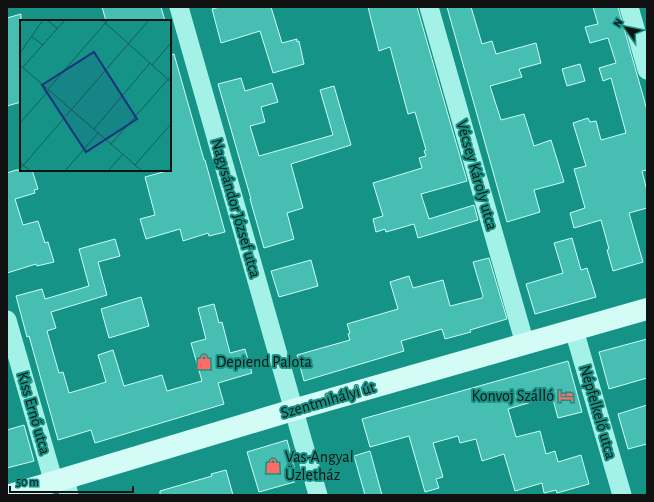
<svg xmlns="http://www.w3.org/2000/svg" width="654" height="502" font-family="'Alegreya Sans',sans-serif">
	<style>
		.building { fill: #46beb1; stroke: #ccfcf6 }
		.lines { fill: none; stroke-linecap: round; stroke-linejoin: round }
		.minor { stroke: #a4f1e8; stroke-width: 19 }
		.secondary { stroke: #d3fcf7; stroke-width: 22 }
		.labels { text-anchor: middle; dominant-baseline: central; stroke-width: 4; stroke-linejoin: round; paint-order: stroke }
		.street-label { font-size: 16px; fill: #111; stroke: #159386 }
		.poi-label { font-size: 16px; fill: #111; stroke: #159386; text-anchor: start }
		.inset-road { fill: none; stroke: #135f57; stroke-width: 1 }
		.view { fill: #18337e; fill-opacity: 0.15; stroke: #18337e; stroke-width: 2 }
		.inset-edge { fill: none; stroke: #111; stroke-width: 2 }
	</style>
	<rect width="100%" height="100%" fill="#159386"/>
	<!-- building -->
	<path class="building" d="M102,7H161L165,21H106Z
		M220,7H271L282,43L297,39V42L299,41L304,64L273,73L260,31L221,43L212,9Z
		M368,7H417L467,181L421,194L429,219L474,205L478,220L418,238L414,224L386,232L385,229L376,232L373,219L383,216L373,183L422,168L419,158L426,156L424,151L426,150L415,112L408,114L390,47L379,51Z
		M447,7H471L482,44L492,41L496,54L536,43L541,63L519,69L522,77L490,86L501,120L524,114L534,146L551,140L564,182L534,190L540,212L507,222Z
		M593,7H618L647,110V170L642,171L647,191V208L629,213L643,262L613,271L607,250L609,249L601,220L574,228L570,213L585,208L574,169L586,166L573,123L588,118L590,122L596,121L601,140L626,133L611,78L603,81L599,68L616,63L608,38L590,43L585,27L598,24Z
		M21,14V102L7,106V18Z
		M174,54L204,160H205L225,232L209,236L208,233L183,241L180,229L146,239L140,219L155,215L145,177L170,170V55Z
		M580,64L585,81L567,86L562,69Z
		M241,78L245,91L272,83L278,102L261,107L265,122L250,126L259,156L333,135L320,90L334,86L351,145L291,164L303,208L287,213L294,239L264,248L250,199H251L218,84Z
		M16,170H32L38,189L34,190L35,193L15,199L23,225L38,221L45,243L48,242L54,262L37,266L36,264L7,273V173Z
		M572,238L581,270L587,268L596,297L535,314L526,284L563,273L554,243Z
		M115,239L120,256L98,262L107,295L51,312L56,328L47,331L59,373L63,372L69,393L106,382L98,355L113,350L124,386L162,375L167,391L202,381L191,343L206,339L198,308L214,304L219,323L222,322L230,353L245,349L252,373L218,383L224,404L95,443L91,430L58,440L29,336L27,337L16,296L42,289L45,299L89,286L79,249Z
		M489,258L507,319L470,330L471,332L445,339L442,329L401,341L404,351L304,381L297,355L350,340L348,334L350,333L347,324L398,309L390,282L409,276L413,288L443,280L450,306L482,298L483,296L473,262Z
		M311,260L318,286L279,297L271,271Z
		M141,297L149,326L109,338L101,309Z
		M647,339V378L609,389L599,352Z
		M568,361L582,412L558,418L552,396L508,409L516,437L540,431L546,454L555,451L558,462L581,455L589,484L557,493L556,490L544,493L542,483L515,491L504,454L482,461L476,439L460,443L458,436L433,443L443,477L436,479L439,488L425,492L409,436L370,447L362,419Z
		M647,405V444L628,449L618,414Z
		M24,425L34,461L7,468V430Z
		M287,440L298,481L259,492L247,452Z
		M370,451L382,495H365L354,456Z
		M226,470L233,495H160V491L212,476L211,474Z"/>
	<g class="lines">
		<!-- minor -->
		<path class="minor" d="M179,7L318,495
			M429,7L525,344
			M629,7L647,70
			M7,320L54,483
			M574,330L622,495
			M65,479L69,495"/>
		<!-- secondary -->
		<path class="secondary" d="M10,495L293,410L647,309"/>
	</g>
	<!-- icons -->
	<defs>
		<g id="shop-bare" transform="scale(1.2)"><path d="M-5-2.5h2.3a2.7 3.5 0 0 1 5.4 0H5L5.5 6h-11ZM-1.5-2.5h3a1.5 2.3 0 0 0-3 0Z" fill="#ff6b65" stroke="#159386" stroke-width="2.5" paint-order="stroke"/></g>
		<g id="hotel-bare" transform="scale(1.2)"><path d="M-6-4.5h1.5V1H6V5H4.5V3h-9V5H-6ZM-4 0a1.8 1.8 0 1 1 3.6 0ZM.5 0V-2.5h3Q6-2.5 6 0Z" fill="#ff6b65" stroke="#159386" stroke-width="2.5" paint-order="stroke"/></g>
	</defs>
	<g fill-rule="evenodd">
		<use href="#shop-bare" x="204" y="362"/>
		<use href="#hotel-bare" x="566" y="396"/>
		<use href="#shop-bare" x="273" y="466"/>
	</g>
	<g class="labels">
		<!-- street labels -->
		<g class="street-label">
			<text transform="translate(477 175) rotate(74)">Vécsey Károly utca</text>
			<text transform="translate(236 208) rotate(74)">Nagysándor József utca</text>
			<text transform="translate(328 400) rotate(-16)">Szentmihályi út</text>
			<text transform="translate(598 412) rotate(74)">Népfelkelő utca</text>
			<text transform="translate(34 413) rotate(74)">Kiss Ernő utca</text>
		</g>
		<!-- poi labels -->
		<g class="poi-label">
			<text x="216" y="362">Depiend Palota</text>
			<text x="554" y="396" text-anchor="end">Konvoj Szálló</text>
			<text x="285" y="457">Vas-Angyal<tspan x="285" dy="18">Üzletház</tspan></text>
		</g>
	</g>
	<!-- overview -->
	<g transform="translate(20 20)">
		<rect width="151" height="151" fill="#159386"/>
		<path class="inset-road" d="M27,0L38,9M82,0L151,62M11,16L23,25M0,33L23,0M0,45L122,151M132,45L151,23M3,47L45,0M28,69L88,0M0,103L29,70M74,109L130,43M91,124L151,56M0,142L10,151M115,145L151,104M0,149L129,0M45,151L78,113M88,151L103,134"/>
		<path class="view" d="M74,32L117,99L66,132L22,65Z"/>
		<rect width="151" height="151" class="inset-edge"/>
	</g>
	<!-- border -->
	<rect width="654" height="502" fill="none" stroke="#111111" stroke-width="16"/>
	<!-- north arrow -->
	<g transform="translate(626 28) rotate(303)" stroke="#159386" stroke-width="3" paint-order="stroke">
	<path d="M0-3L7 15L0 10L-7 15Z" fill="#111111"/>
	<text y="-6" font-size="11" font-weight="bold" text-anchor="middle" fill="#111111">N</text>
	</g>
	<!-- scale -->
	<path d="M10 486v6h123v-6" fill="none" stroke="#111111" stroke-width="2"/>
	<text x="16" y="486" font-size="12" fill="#111111" stroke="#159386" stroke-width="3" paint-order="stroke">50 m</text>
</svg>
